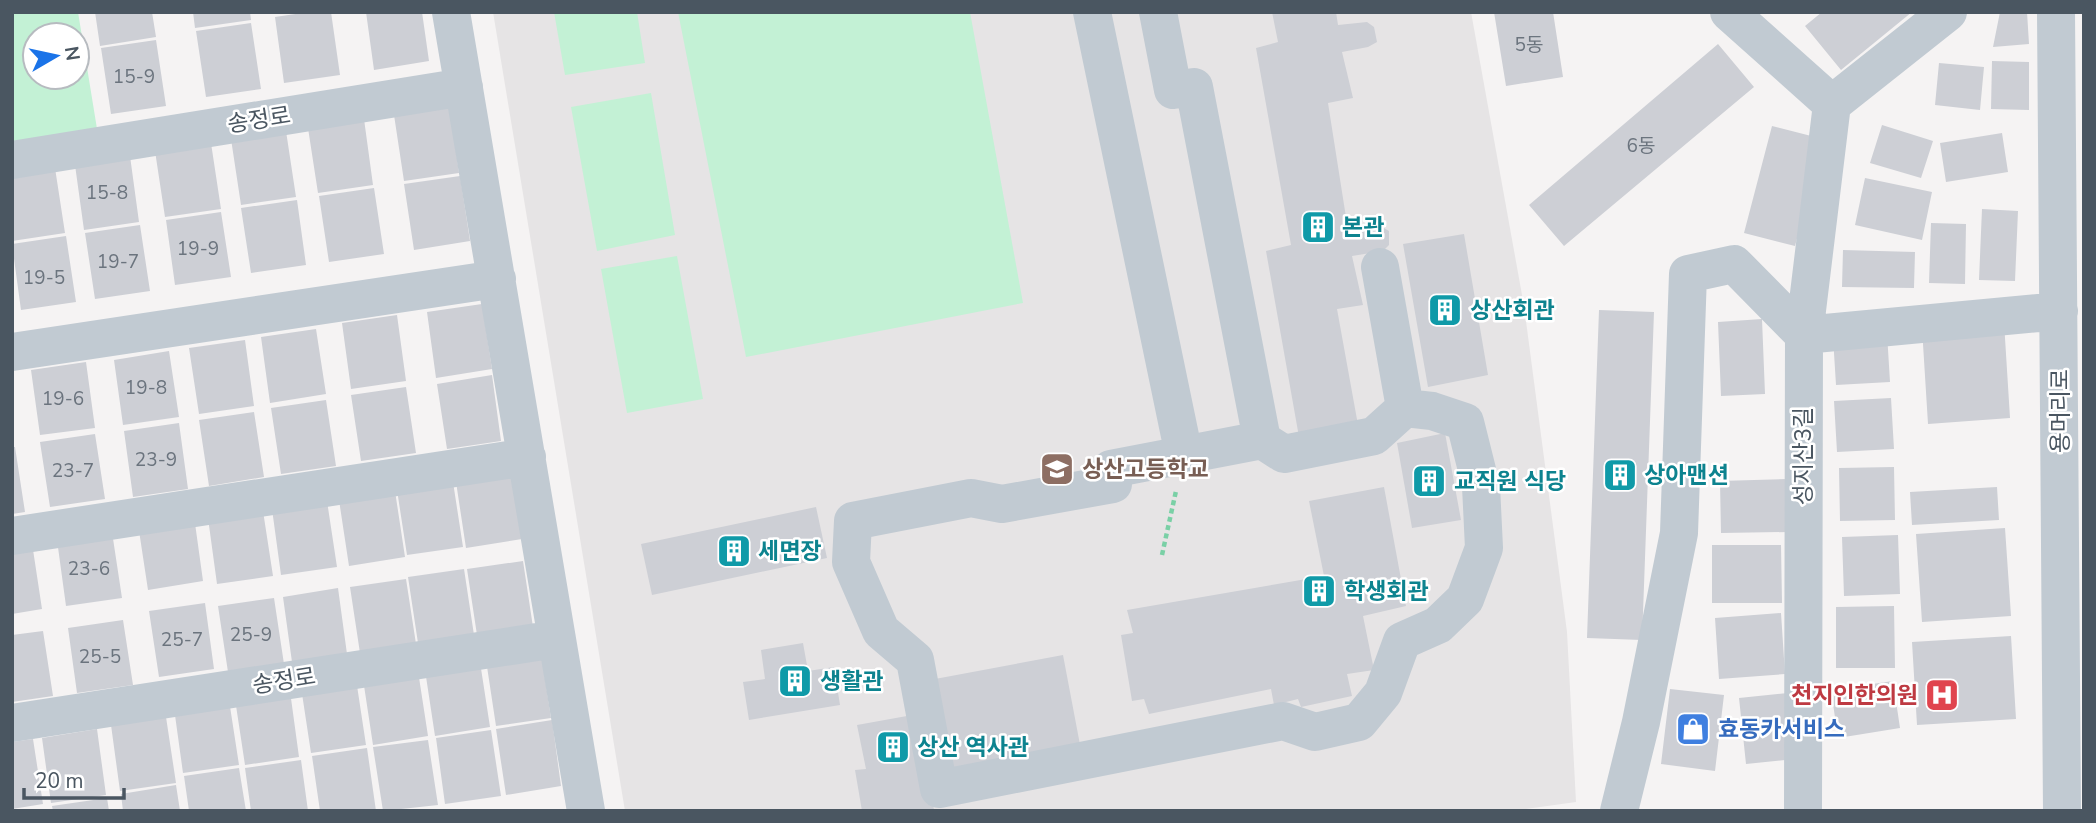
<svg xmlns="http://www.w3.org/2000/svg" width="2096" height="823" font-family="'Nunito Sans','Noto Sans KR',sans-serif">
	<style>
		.education { fill: #e6e4e5 }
		.green { fill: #c3f1d5; fill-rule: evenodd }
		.building { fill: #cdcfd5 }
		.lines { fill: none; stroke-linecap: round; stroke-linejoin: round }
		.path { stroke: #7ad0a6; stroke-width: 4.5; stroke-dasharray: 5 3.5; stroke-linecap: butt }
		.minor { stroke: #c1cad2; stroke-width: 38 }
		.labels { text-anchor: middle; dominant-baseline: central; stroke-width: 5; stroke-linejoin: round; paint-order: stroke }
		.number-label { font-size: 19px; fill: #6b747e }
		.street-label { font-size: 23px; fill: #4a5661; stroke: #fff }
		.culture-label { font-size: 23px; font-weight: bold; fill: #0d838f; stroke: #fff; text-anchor: start }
		.education-label { font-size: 23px; font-weight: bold; fill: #785e54; stroke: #fff; text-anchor: start }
		.health-label { font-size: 23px; font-weight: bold; fill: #be3a42; stroke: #fff; text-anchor: end }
		.shop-label { font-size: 23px; font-weight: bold; fill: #366cbe; stroke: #fff; text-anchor: start }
	</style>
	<rect width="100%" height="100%" fill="#f5f3f3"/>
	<!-- education -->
	<path class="education" d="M493,12H1471L1524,306L1567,632L1576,802L1512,811H625Z"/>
	<!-- green -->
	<path class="green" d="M12,12H78L98,135L12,148ZM35,35H77V77H35Z
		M554,12H637L645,63L565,75Z
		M678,12H970L1023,303L746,357Z
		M651,93L675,235L597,251L571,107Z
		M677,256L703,399L627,413L601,269Z"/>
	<!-- building -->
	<path class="building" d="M95,12H152L156,37L100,46Z
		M193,12H250L251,20L195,28Z
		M309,12H331L340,75L284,83L275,17Z
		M366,12H422L429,61L374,70Z
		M1272,12H1336L1338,25L1367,22L1374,27L1377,42L1368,47L1342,52L1353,98L1328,103L1348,230L1377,224L1389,231V245L1383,251L1352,256L1363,305L1337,309L1358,425L1299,437L1266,251L1291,245L1256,48L1278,42Z
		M1494,12H1553L1563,77L1506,86Z
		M1822,12H1912L1841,70L1805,26Z
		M2000,12H2027L2029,44L1993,47Z
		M251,23L261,89L206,97L196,31Z
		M156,40L166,106L111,114L101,48Z
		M1718,44L1754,87L1564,246L1529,205Z
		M1992,61L2029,62V110L1991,109Z
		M1939,63L1984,67L1980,110L1935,105Z
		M450,107L459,173L404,181L394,115Z
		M364,119L373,185L318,193L308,128Z
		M1882,125L1933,141L1921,178L1870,163Z
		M1772,126L1823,139L1795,246L1744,233Z
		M286,131L296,197L241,205L231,139Z
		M2002,133L2008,172L1946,182L1940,143Z
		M211,143L221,209L165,217L155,151Z
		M130,156L139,222L84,230L75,165Z
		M55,168L65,233L12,241V174Z
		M460,176L470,241L414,250L404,184Z
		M1865,178L1932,192L1922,240L1855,225Z
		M374,188L384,254L329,262L319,196Z
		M297,200L306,265L251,273L241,208Z
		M1982,209L2018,211L2015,281L1979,280Z
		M221,212L231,277L175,285L166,220Z
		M1931,223L1966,224L1965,284L1929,283Z
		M140,225L150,291L95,299L85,233Z
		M1464,234L1488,375L1428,387L1403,244Z
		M66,236L76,302L21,310L12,244Z
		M1843,250L1915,252L1914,288L1842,287Z
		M482,304L492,369L436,378L427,312Z
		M1599,310L1654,312L1642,640L1587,638Z
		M397,315L406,381L351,389L342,323Z
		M1762,319L1765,394L1721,396L1718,322Z
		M2004,322L2010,418L1928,424L1922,328Z
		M316,329L326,394L270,403L261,337Z
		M1887,333L1890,382L1836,385L1833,337Z
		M245,340L254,406L199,414L189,348Z
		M169,351L179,417L123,425L114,360Z
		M86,362L95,428L40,435L31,370Z
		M492,375L501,441L447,449L437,384Z
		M406,387L416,453L361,461L351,395Z
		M1891,398L1894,449L1837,452L1834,401Z
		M326,400L336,466L281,474L271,408Z
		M254,412L264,477L209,486L199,420Z
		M179,423L188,489L133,497L124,431Z
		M1445,433L1461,520L1412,528L1397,443Z
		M95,434L105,499L50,507L40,442Z
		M12,447H15L25,512L12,514Z
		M1894,467L1895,520L1840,521L1839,468Z
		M512,474L522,539L466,548L456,482Z
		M1787,479L1788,532L1721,533L1720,481Z
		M453,482L463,547L407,555L397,490Z
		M1384,487L1406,606L1363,616L1374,670L1347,674L1352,696L1301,707L1298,699L1274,705L1271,689L1149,714L1144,699L1132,701L1121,635L1133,633L1127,610L1324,576L1309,501Z
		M1997,487L1999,520L1912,525L1910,492Z
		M395,491L405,557L349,566L339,500Z
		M327,501L337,567L281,575L272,509Z
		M816,507L827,558L652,595L641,544Z
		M263,511L273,576L217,584L208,518Z
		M194,516L203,581L148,590L138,524Z
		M2005,528L2011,616L1922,622L1916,534Z
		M112,532L122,598L66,606L57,540Z
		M1898,535L1900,594L1844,596L1842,537Z
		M32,543L42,609L12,614V546Z
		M1712,545H1781L1782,603H1712Z
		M523,561L533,627L477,635L467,569Z
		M464,569L474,635L418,643L408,577Z
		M406,579L416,644L360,653L350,587Z
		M338,588L347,654L292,662L283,597Z
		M274,598L284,664L228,672L218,606Z
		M205,603L214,669L159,677L149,611Z
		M1894,606L1895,668H1836V607Z
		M1781,613L1785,674L1719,679L1715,618Z
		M123,620L133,685L77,693L68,628Z
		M43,631L53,696L12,702V635Z
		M2011,636L2016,719L1917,725L1912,642Z
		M803,643L808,671L834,667L840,705L749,720L743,682L765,679L761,650Z
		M541,652L551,718L496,726L486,660Z
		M1063,655L1081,750L952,777L935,679Z
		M480,662L490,727L435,736L425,670Z
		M418,671L428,736L373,745L363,679Z
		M356,679L366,745L311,753L301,687Z
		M1893,681L1900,728L1838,738L1831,690Z
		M1670,689L1724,695L1715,771L1661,764Z
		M290,691L299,757L245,765L235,699Z
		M1788,693L1795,759L1746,764L1739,698Z
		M229,700L239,765L183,773L174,708Z
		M918,714L934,810L862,811L855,770L866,769L857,725Z
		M166,717L176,783L120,791L111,725Z
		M552,720L561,786L506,795L496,729Z
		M97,729L106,795L51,803L42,738Z
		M491,730L501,796L445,804L436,738Z
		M33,739L43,804L12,809V742Z
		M428,740L438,805L383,811L373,747Z
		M367,748L376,811H320L312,756Z
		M301,760L308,811H251L245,768Z
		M239,768L246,811H189L184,776Z
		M176,785L180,811H123L121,794Z
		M107,798L109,811H53L52,806Z"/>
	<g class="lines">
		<!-- path -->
		<path class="path" d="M1162,555L1176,491"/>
		<!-- minor -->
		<path class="minor" d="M451,12L586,811
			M1092,12L1184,455
			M1158,12L1173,90L1194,87L1262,440L1111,469L1113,484L1002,504L971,498L853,521L851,562L881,631L915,660L939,789L1283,721L1315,732L1359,722L1383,693L1402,641L1438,625L1465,599L1484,548L1481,486L1465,422L1432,411L1405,408L1380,267
			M1729,12L1832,104
			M2056,12L2062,811
			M1832,104L1948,12
			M12,160L464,87
			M12,352L497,279
			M1262,440L1284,454L1374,436L1405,408
			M12,536L527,457
			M12,723L556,639
			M1619,811L1641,722L1679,533L1688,274L1734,264L1804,335L2059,311
			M1803,811L1804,335L1832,104"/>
	</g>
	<!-- icons -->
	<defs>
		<g id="building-square" transform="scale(1.75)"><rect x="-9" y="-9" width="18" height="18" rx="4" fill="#0f9aa8" stroke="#fff"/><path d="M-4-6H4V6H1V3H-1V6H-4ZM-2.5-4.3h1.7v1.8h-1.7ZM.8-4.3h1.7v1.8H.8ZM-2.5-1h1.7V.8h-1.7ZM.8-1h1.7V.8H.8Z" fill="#fff"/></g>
		<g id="school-square" transform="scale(1.75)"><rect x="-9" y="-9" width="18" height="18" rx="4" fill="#8d6e63" stroke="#fff"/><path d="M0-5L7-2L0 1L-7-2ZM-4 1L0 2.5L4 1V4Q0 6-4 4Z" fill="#fff"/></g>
		<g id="hospital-square" transform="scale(1.75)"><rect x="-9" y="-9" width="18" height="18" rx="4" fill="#e0444e" stroke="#fff"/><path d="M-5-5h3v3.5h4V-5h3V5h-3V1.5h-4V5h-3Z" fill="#fff"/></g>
		<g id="shop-square" transform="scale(1.75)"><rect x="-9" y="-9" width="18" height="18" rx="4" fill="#3f7fe0" stroke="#fff"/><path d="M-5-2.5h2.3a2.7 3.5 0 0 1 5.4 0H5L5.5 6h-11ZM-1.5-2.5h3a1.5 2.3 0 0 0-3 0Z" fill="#fff"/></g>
	</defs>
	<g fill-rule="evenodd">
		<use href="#building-square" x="1318" y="227"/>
		<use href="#building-square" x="1445" y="310"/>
		<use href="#school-square" x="1057" y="469"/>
		<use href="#building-square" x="1620" y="475"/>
		<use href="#building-square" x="1429" y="481"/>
		<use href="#building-square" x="734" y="551"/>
		<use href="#building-square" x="1319" y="591"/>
		<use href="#building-square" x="795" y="681"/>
		<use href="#hospital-square" x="1942" y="695"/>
		<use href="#shop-square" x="1693" y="729"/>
		<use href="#building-square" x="893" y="747"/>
	</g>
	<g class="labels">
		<!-- number labels -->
		<g class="number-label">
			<text x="1529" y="45">5동</text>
			<text x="134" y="77">15-9</text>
			<text x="1641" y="146">6동</text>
			<text x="107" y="193">15-8</text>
			<text x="198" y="249">19-9</text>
			<text x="118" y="262">19-7</text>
			<text x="44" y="278">19-5</text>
			<text x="146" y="388">19-8</text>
			<text x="63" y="399">19-6</text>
			<text x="156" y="460">23-9</text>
			<text x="73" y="471">23-7</text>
			<text x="89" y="569">23-6</text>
			<text x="251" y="635">25-9</text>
			<text x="182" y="640">25-7</text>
			<text x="100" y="657">25-5</text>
		</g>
		<!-- street labels -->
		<g class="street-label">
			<text transform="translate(259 120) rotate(-9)">송정로</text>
			<text transform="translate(2060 411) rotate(-90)">용머리로</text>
			<text transform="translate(1803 456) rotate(-90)">성지산3길</text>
			<text transform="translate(284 681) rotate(-9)">송정로</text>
		</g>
		<!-- culture labels -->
		<g class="culture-label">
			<text x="1342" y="227">본관</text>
			<text x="1470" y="310">상산회관</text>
			<text x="1644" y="475">상아맨션</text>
			<text x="1454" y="481">교직원 식당</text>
			<text x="758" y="551">세면장</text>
			<text x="1344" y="591">학생회관</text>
			<text x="820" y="681">생활관</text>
			<text x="917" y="747">상산 역사관</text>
		</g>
		<!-- education labels -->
		<g class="education-label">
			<text x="1082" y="469">상산고등학교</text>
		</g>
		<!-- health labels -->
		<g class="health-label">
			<text x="1918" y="695">천지인한의원</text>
		</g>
		<!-- shop labels -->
		<g class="shop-label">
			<text x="1718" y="729">효동카서비스</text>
		</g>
	</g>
	<!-- border -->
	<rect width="2096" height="823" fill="none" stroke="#4a5661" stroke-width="28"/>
	<!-- north arrow -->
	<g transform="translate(56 56) rotate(81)"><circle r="33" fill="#ffffff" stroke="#b7bbc0" stroke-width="2"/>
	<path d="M0-5L12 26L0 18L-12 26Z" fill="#1a73e8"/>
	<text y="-10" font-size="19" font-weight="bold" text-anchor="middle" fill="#4a5661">N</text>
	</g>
	<!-- scale -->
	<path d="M24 788v10h100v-10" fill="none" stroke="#4a5661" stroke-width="3.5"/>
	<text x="35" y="788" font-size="21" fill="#4a5661" stroke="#ffffff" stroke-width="5" paint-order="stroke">20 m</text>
</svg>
